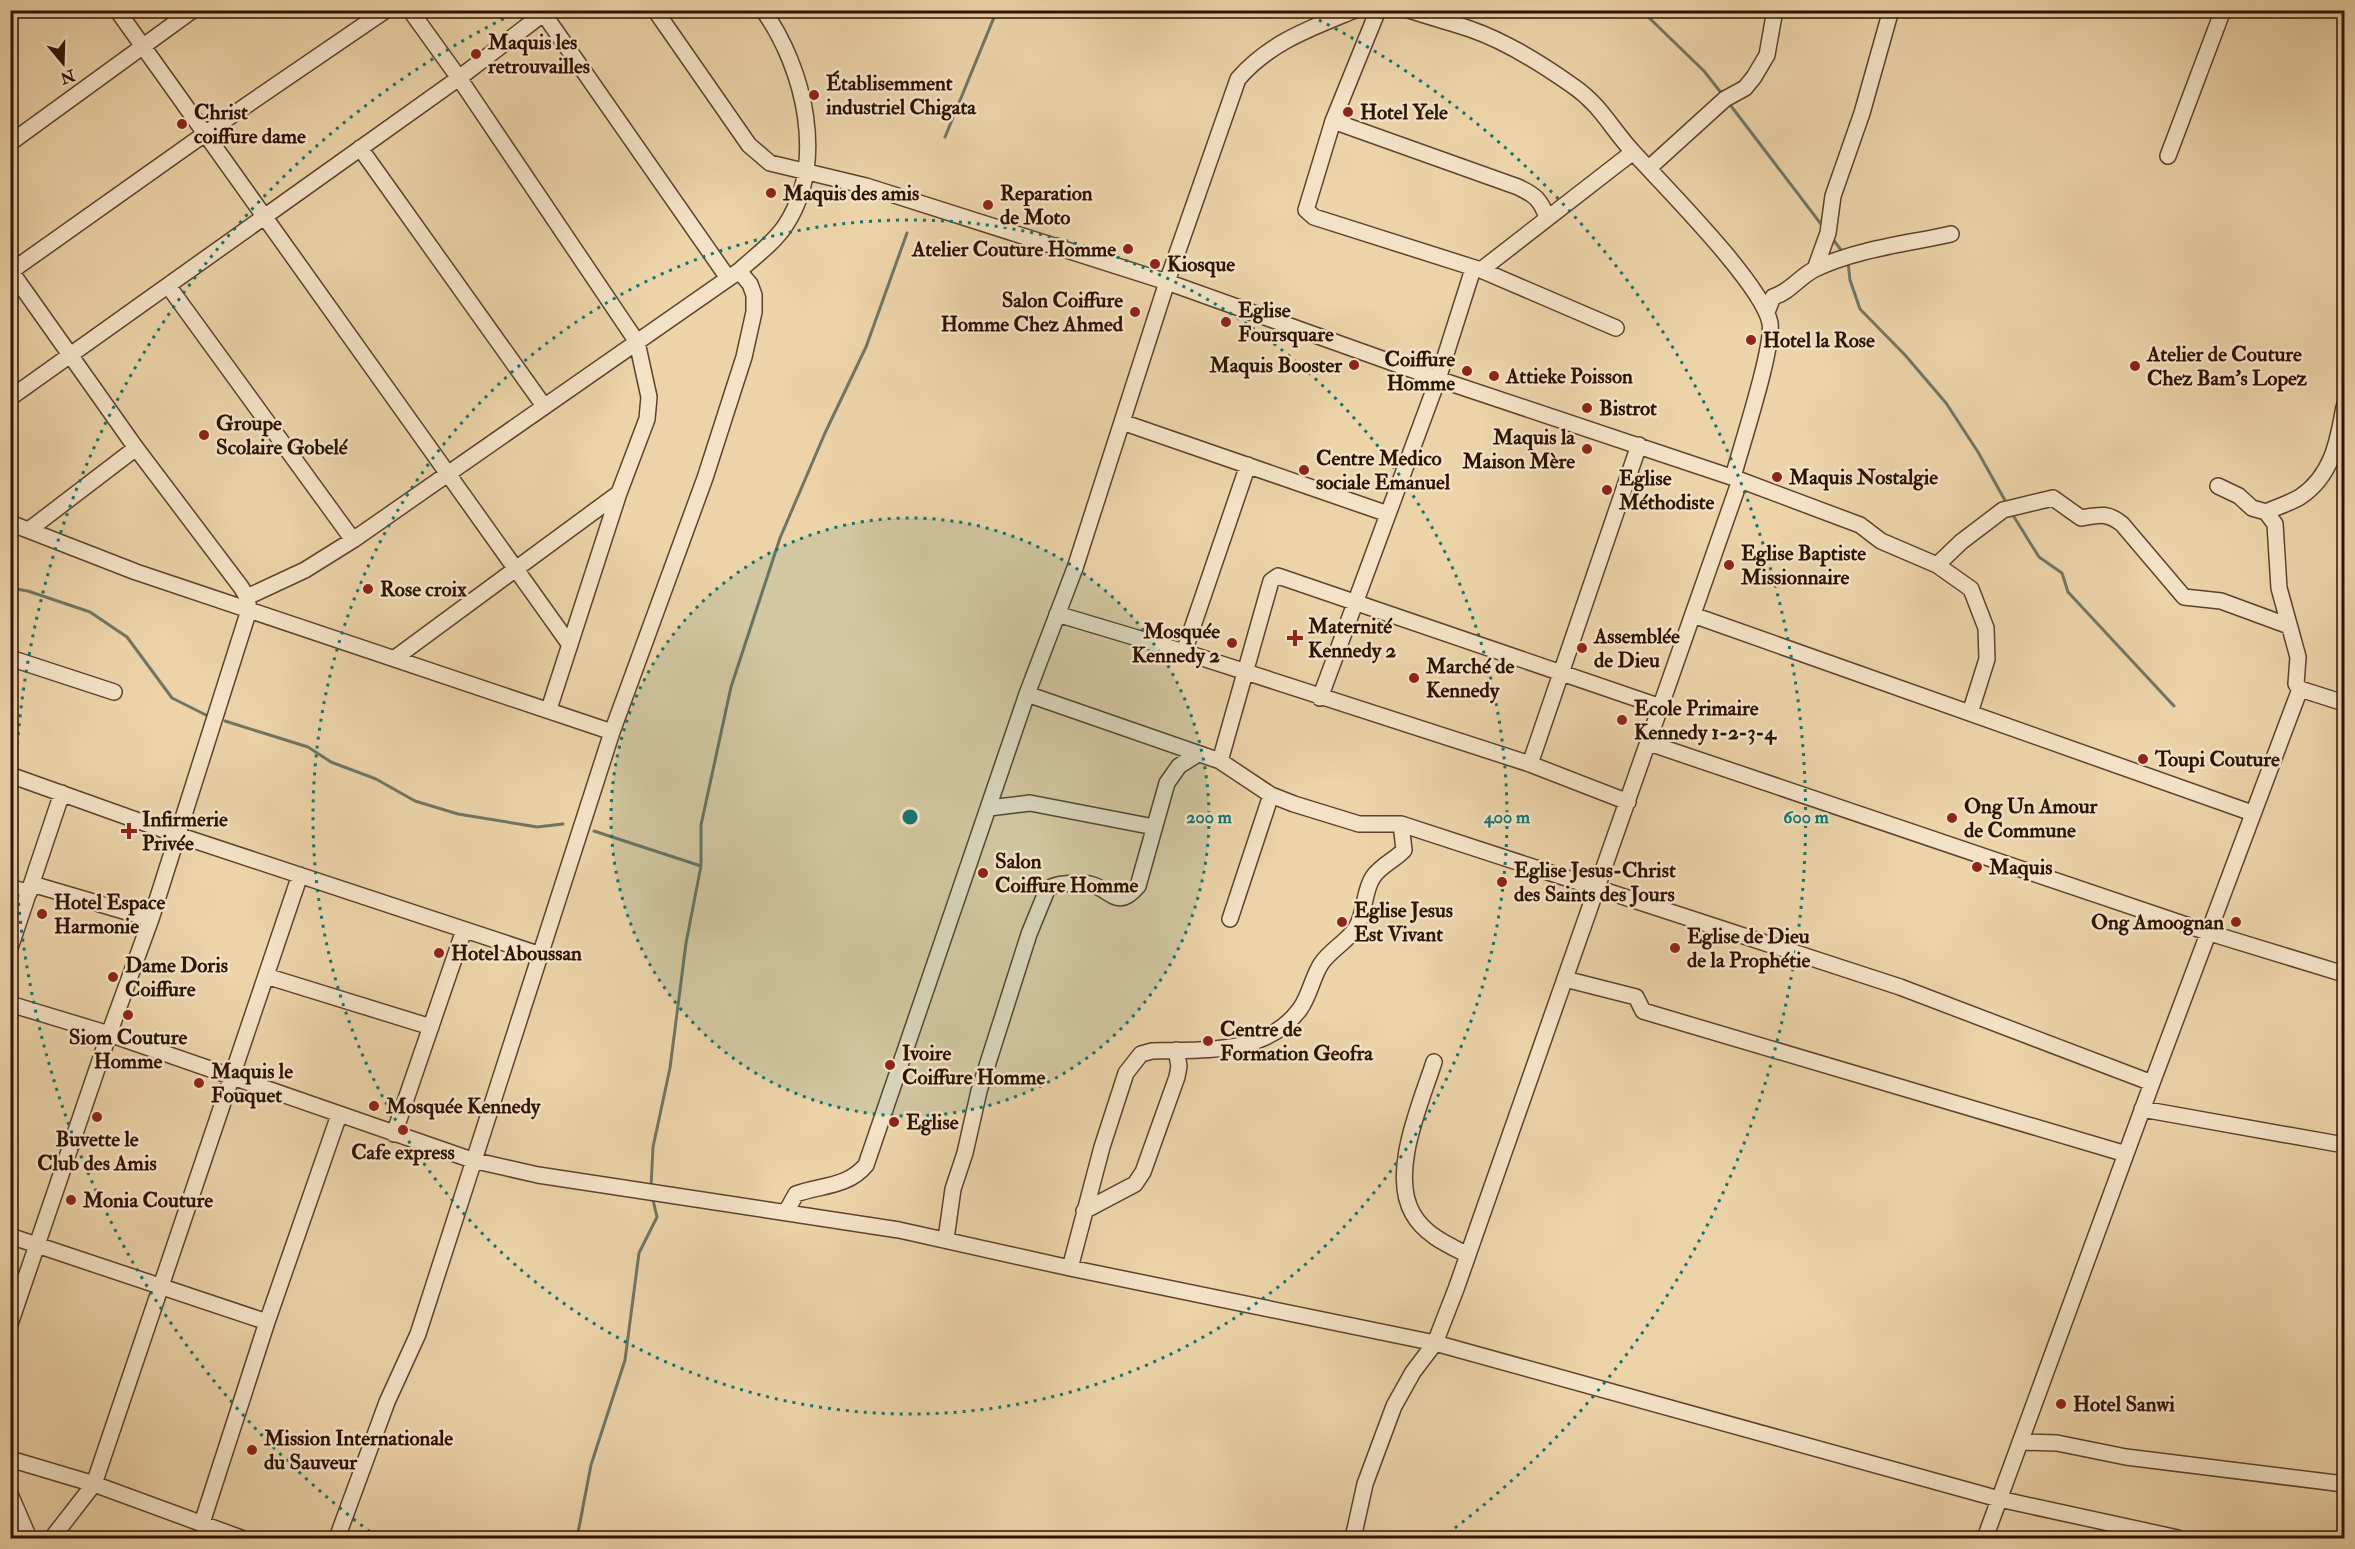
<svg xmlns="http://www.w3.org/2000/svg" width="2355" height="1549" font-family="'IM FELL Double Pica',serif">
	<style>
		.lines { fill: none; stroke-linecap: round; stroke-linejoin: round }
		.stream { stroke: #6f7663; stroke-width: 3 }
		.minor-casing { stroke: #5e422c; stroke-width: 18 }
		.minor { stroke: #f3e2c6; stroke-width: 15 }
		.ring { fill: none; stroke: #0f766e; stroke-width: 3; stroke-dasharray: 3 6 }
		.poi-dot { fill: #8f2418; stroke: #f3e2c6; stroke-width: 2 }
		.labels { text-anchor: middle; dominant-baseline: central; stroke-width: 5; stroke-linejoin: round; paint-order: stroke }
		.poi-label { font-size: 21px; font-weight: bold; fill: #2e1202; stroke: #f3e2c6; text-anchor: start }
		.centre { fill: #0f766e; stroke: #f3e2c6; stroke-width: 3 }
		.ring-label { font-size: 18px; text-anchor: middle; font-weight: bold; fill: #0f766e; stroke: #f3e2c6; stroke-width: 5; stroke-linejoin: round; paint-order: stroke }
	</style>
	<rect width="100%" height="100%" fill="#ecd3a8"/>
	<filter id="stains"><feTurbulence type="fractalNoise" baseFrequency=".00333" numOctaves="4"/><feColorMatrix values="0 0 0 0 .2 0 0 0 0 .09 0 0 0 0 .02 0 0 0 .5 -.17"/></filter>
	<radialGradient id="worn" r=".72"><stop offset=".6" stop-color="#630" stop-opacity="0"/><stop offset="1" stop-color="#630" stop-opacity=".3"/></radialGradient>
	<g class="lines">
		<!-- stream -->
		<path class="stream" d="M1641,10L1704,71L1722,94
			M1728,102L1824,228
			M945,137L997,10
			M1832,238L1844,254
			M1848,262L1850,280L1860,309L1905,355L1946,403L1978,452L2007,504
			M2011,512L2039,557L2062,573L2068,592L2174,706
			M10,588L28,591L90,612L127,637L172,698L208,716
			M225,721L308,747L331,762L376,779L415,801L458,814L537,827L563,824
			M594,831L701,866
			M651,1187L653,1147L670,1068L686,943L701,866V825L731,687L780,538L825,433L866,347L907,233
			M577,1538L591,1465L625,1360L639,1253L657,1217L652,1196"/>
		<!-- minor casing -->
		<g class="minor-casing">
			<path id="minor" d="M117,10L570,645
				M410,10L459,78L637,342L649,397L647,419L619,493L549,709
				M541,10L728,278
				M655,10L749,145L770,163L866,186L1167,282L1438,379L1740,480L1456,1289L1435,1343L1413,1372L1394,1406L1365,1484L1353,1538
				M1378,10L1333,121L1306,210L1314,217L1481,270L1616,328
				M1409,10C1429,17 1450,22 1470,29C1505,41 1542,64 1573,86C1602,106 1612,130 1634,153C1663,185 1763,285 1770,323C1774,347 1741,447 1733,477
				M1333,121L1518,187C1535,195 1541,200 1547,218
				M10,143L193,10
				M360,148L544,406
				M2168,156L2223,10
				M1649,168L1725,99L1745,88L1754,77L1767,55L1775,10
				M1815,269L1828,233L1833,196L1862,113L1891,10
				M10,270L136,448L241,587L247,597L249,610L151,919L109,1034L10,1324
				M1481,270L1633,152
				M10,272L206,133L386,10
				M169,287L353,540
				M1767,312L1773,297C1790,292 1799,277 1815,269C1856,249 1907,244 1951,234
				M10,398L459,78L548,10
				M1122,422L1388,514
				M1740,480L1860,525L1881,541L1937,565L1971,589L1986,628L1987,659L1970,713
				M2218,486L2239,496L2252,508L2266,512L2275,524L2279,588L2298,657L2296,684L2300,689L2344,703
				M2266,512C2277,507 2290,503 2300,497C2332,476 2338,441 2344,407
				M10,523L136,572L612,732
				M30,529L136,448
				M1937,565L1961,542L2003,510L2053,498L2081,518C2099,515 2107,512 2122,524L2184,597L2221,601L2289,626
				M247,597L305,570L353,540L739,271C754,257 773,244 785,226C827,163 805,69 763,10
				M1057,614L1184,652L1530,764L1628,802
				M1693,615L2252,813
				M1184,652L1248,465
				M10,658L114,692
				M395,658L619,493
				M1027,694L1220,761L1271,795L1294,804L1359,824H1401L1900,987L2152,1083
				M1320,698L1438,379L1473,269
				M1649,743L2210,933L2344,974
				M1220,761L1271,581L1278,576L1661,707
				M1530,764L1639,445
				M10,775L178,835L538,954
				M989,808L1030,803L1154,827
				M32,884L151,919
				M10,887L29,893
				M1230,919L1271,795
				M10,948L62,793
				M266,976L431,1027
				M1565,979L1636,997L1643,1011L2126,1154
				M10,1004L109,1034L472,1160L538,1175L899,1230L1070,1268L1435,1343L1999,1499L2178,1538
				M1434,1062C1421,1103 1389,1173 1413,1214C1425,1235 1448,1245 1468,1255
				M2142,1109L2344,1145
				M394,1134L464,930
				M1084,1211L1135,1184L1143,1172L1177,1077L1179,1066L1176,1050
				M786,1212L796,1194C821,1185 848,1187 866,1165L1027,694L1075,568L1167,282L1238,79C1270,42 1311,28 1355,10
				M10,1236L267,1322
				M946,1239L953,1189L965,1153L979,1091L1029,934L1047,890C1054,882 1083,882 1093,885C1112,891 1118,910 1138,886L1167,783L1179,766L1198,754
				M1070,1268L1102,1147L1126,1073L1141,1054L1152,1051C1202,1049 1266,1056 1300,1009C1310,995 1312,978 1321,964C1330,950 1347,942 1356,928C1366,912 1363,892 1373,877C1381,865 1395,860 1404,850L1401,824
				M2020,1442L2057,1443L2126,1457L2344,1484
				M10,1459L94,1484L241,1538
				M10,1494L29,1538
				M202,1523L267,1322L339,1115
				M52,1538L94,1484L300,875
				M337,1538L387,1402L418,1334L612,732L705,478L744,357L754,312V295L750,284L739,271
				M1985,1538L2152,1083L2300,689"/>
		</g>
		<!-- minor -->
		<use href="#minor" class="minor"/>
	</g>
	<!-- distance rings -->
	<circle cx="910" cy="817" r="299" fill="#0f766e" fill-opacity=".12"/>
	<g class="ring">
		<circle cx="910" cy="817" r="299"/>
		<circle cx="910" cy="817" r="597"/>
		<path d="M377 1537A896 896 0 0 1 517 12M1303 12A896 896 0 0 1 1443 1537"/>
	</g>
	<!-- markers -->
	<g class="poi-dot">
		<circle cx="476" cy="54" r="6"/>
		<circle cx="814" cy="95" r="6"/>
		<circle cx="1348" cy="112" r="6"/>
		<circle cx="182" cy="124" r="6"/>
		<circle cx="771" cy="193" r="6"/>
		<circle cx="988" cy="205" r="6"/>
		<circle cx="1128" cy="249" r="6"/>
		<circle cx="1155" cy="264" r="6"/>
		<circle cx="1135" cy="312" r="6"/>
		<circle cx="1226" cy="322" r="6"/>
		<circle cx="1751" cy="340" r="6"/>
		<circle cx="1354" cy="365" r="6"/>
		<circle cx="2135" cy="366" r="6"/>
		<circle cx="1467" cy="371" r="6"/>
		<circle cx="1494" cy="376" r="6"/>
		<circle cx="1587" cy="408" r="6"/>
		<circle cx="204" cy="435" r="6"/>
		<circle cx="1587" cy="449" r="6"/>
		<circle cx="1304" cy="470" r="6"/>
		<circle cx="1777" cy="477" r="6"/>
		<circle cx="1607" cy="490" r="6"/>
		<circle cx="1729" cy="565" r="6"/>
		<circle cx="368" cy="589" r="6"/>
		<path d="M1292 629h6v6h6v6h-6v6h-6v-6h-6v-6h6z"/>
		<circle cx="1232" cy="643" r="6"/>
		<circle cx="1582" cy="648" r="6"/>
		<circle cx="1414" cy="678" r="6"/>
		<circle cx="1622" cy="720" r="6"/>
		<circle cx="2143" cy="759" r="6"/>
		<circle cx="1952" cy="818" r="6"/>
		<path d="M126 822h6v6h6v6h-6v6h-6v-6h-6v-6h6z"/>
		<circle cx="1977" cy="867" r="6"/>
		<circle cx="983" cy="873" r="6"/>
		<circle cx="1502" cy="882" r="6"/>
		<circle cx="42" cy="914" r="6"/>
		<circle cx="1342" cy="922" r="6"/>
		<circle cx="2236" cy="922" r="6"/>
		<circle cx="1675" cy="948" r="6"/>
		<circle cx="439" cy="953" r="6"/>
		<circle cx="113" cy="977" r="6"/>
		<circle cx="128" cy="1015" r="6"/>
		<circle cx="1208" cy="1041" r="6"/>
		<circle cx="890" cy="1065" r="6"/>
		<circle cx="199" cy="1083" r="6"/>
		<circle cx="374" cy="1106" r="6"/>
		<circle cx="97" cy="1117" r="6"/>
		<circle cx="894" cy="1122" r="6"/>
		<circle cx="403" cy="1130" r="6"/>
		<circle cx="71" cy="1200" r="6"/>
		<circle cx="2061" cy="1404" r="6"/>
		<circle cx="252" cy="1450" r="6"/>
	</g>
	<g class="labels">
		<!-- poi labels -->
		<g class="poi-label">
			<text x="488" y="42">Maquis les<tspan x="488" dy="24">retrouvailles</tspan></text>
			<text x="826" y="83">Établisemment<tspan x="826" dy="24">industriel Chigata</tspan></text>
			<text x="194" y="112">Christ<tspan x="194" dy="24">coiffure dame</tspan></text>
			<text x="1360" y="112">Hotel Yele</text>
			<text x="783" y="193">Maquis des amis</text>
			<text x="1000" y="193">Reparation<tspan x="1000" dy="24">de Moto</tspan></text>
			<text x="1116" y="249" text-anchor="end">Atelier Couture Homme</text>
			<text x="1167" y="264">Kiosque</text>
			<text x="1123" y="300" text-anchor="end">Salon Coiffure<tspan x="1123" dy="24">Homme Chez Ahmed</tspan></text>
			<text x="1238" y="310">Eglise<tspan x="1238" dy="24">Foursquare</tspan></text>
			<text x="1763" y="340">Hotel la Rose</text>
			<text x="2147" y="354">Atelier de Couture<tspan x="2147" dy="24">Chez Bam's Lopez</tspan></text>
			<text x="1455" y="359" text-anchor="end">Coiffure<tspan x="1455" dy="24">Homme</tspan></text>
			<text x="1342" y="365" text-anchor="end">Maquis Booster</text>
			<text x="1506" y="376">Attieke Poisson</text>
			<text x="1599" y="408">Bistrot</text>
			<text x="216" y="423">Groupe<tspan x="216" dy="24">Scolaire Gobelé</tspan></text>
			<text x="1575" y="437" text-anchor="end">Maquis la<tspan x="1575" dy="24">Maison Mère</tspan></text>
			<text x="1316" y="458">Centre Medico<tspan x="1316" dy="24">sociale Emanuel</tspan></text>
			<text x="1789" y="477">Maquis Nostalgie</text>
			<text x="1619" y="478">Eglise<tspan x="1619" dy="24">Méthodiste</tspan></text>
			<text x="1741" y="553">Eglise Baptiste<tspan x="1741" dy="24">Missionnaire</tspan></text>
			<text x="380" y="589">Rose croix</text>
			<text x="1308" y="626">Maternité<tspan x="1308" dy="24">Kennedy 2</tspan></text>
			<text x="1220" y="631" text-anchor="end">Mosquée<tspan x="1220" dy="24">Kennedy 2</tspan></text>
			<text x="1594" y="636">Assemblée<tspan x="1594" dy="24">de Dieu</tspan></text>
			<text x="1426" y="666">Marché de<tspan x="1426" dy="24">Kennedy</tspan></text>
			<text x="1634" y="708">Ecole Primaire<tspan x="1634" dy="24">Kennedy 1-2-3-4</tspan></text>
			<text x="2155" y="759">Toupi Couture</text>
			<text x="1964" y="806">Ong Un Amour<tspan x="1964" dy="24">de Commune</tspan></text>
			<text x="142" y="819">Infirmerie<tspan x="142" dy="24">Privée</tspan></text>
			<text x="995" y="861">Salon<tspan x="995" dy="24">Coiffure Homme</tspan></text>
			<text x="1989" y="867">Maquis</text>
			<text x="1514" y="870">Eglise Jesus-Christ<tspan x="1514" dy="24">des Saints des Jours</tspan></text>
			<text x="54" y="902">Hotel Espace<tspan x="54" dy="24">Harmonie</tspan></text>
			<text x="1354" y="910">Eglise Jesus<tspan x="1354" dy="24">Est Vivant</tspan></text>
			<text x="2224" y="922" text-anchor="end">Ong Amoognan</text>
			<text x="1687" y="936">Eglise de Dieu<tspan x="1687" dy="24">de la Prophétie</tspan></text>
			<text x="451" y="953">Hotel Aboussan</text>
			<text x="125" y="965">Dame Doris<tspan x="125" dy="24">Coiffure</tspan></text>
			<text x="1220" y="1029">Centre de<tspan x="1220" dy="24">Formation Geofra</tspan></text>
			<text x="128" y="1037" text-anchor="middle">Siom Couture<tspan x="128" dy="24">Homme</tspan></text>
			<text x="902" y="1053">Ivoire<tspan x="902" dy="24">Coiffure Homme</tspan></text>
			<text x="211" y="1071">Maquis le<tspan x="211" dy="24">Fouquet</tspan></text>
			<text x="386" y="1106">Mosquée Kennedy</text>
			<text x="906" y="1122">Eglise</text>
			<text x="97" y="1139" text-anchor="middle">Buvette le<tspan x="97" dy="24">Club des Amis</tspan></text>
			<text x="403" y="1152" text-anchor="middle">Cafe express</text>
			<text x="83" y="1200">Monia Couture</text>
			<text x="2073" y="1404">Hotel Sanwi</text>
			<text x="264" y="1438">Mission Internationale<tspan x="264" dy="24">du Sauveur</tspan></text>
		</g>
	</g>
	<circle cx="910" cy="817" r="9" class="centre"/>
	<g class="ring-label">
		<text x="1209" y="823">200 m</text>
		<text x="1507" y="823">400 m</text>
		<text x="1806" y="823">600 m</text>
	</g>
	<!-- margin -->
	<rect width="2355" height="1549" fill="none" stroke="#ecd3a8" stroke-width="36"/>
	<rect x="12" y="12" width="2331" height="1525" fill="none" stroke="#2e1202" stroke-width="3"/>
	<rect x="18" y="18" width="2319" height="1513" fill="none" stroke="#2e1202" stroke-width="1.5"/>
	<!-- north arrow -->
	<g transform="translate(63 63) rotate(161)" stroke="#f3e2c6" stroke-width="4.5" paint-order="stroke">
	<path d="M0-4.5L10 22L0 15L-10 22Z" fill="#2e1202"/>
	<text y="-9" font-size="16" font-weight="bold" text-anchor="middle" fill="#2e1202">N</text>
	</g>
	<rect width="100%" height="100%" filter="url(#stains)"/>
	<rect width="100%" height="100%" fill="url(#worn)"/>
</svg>
